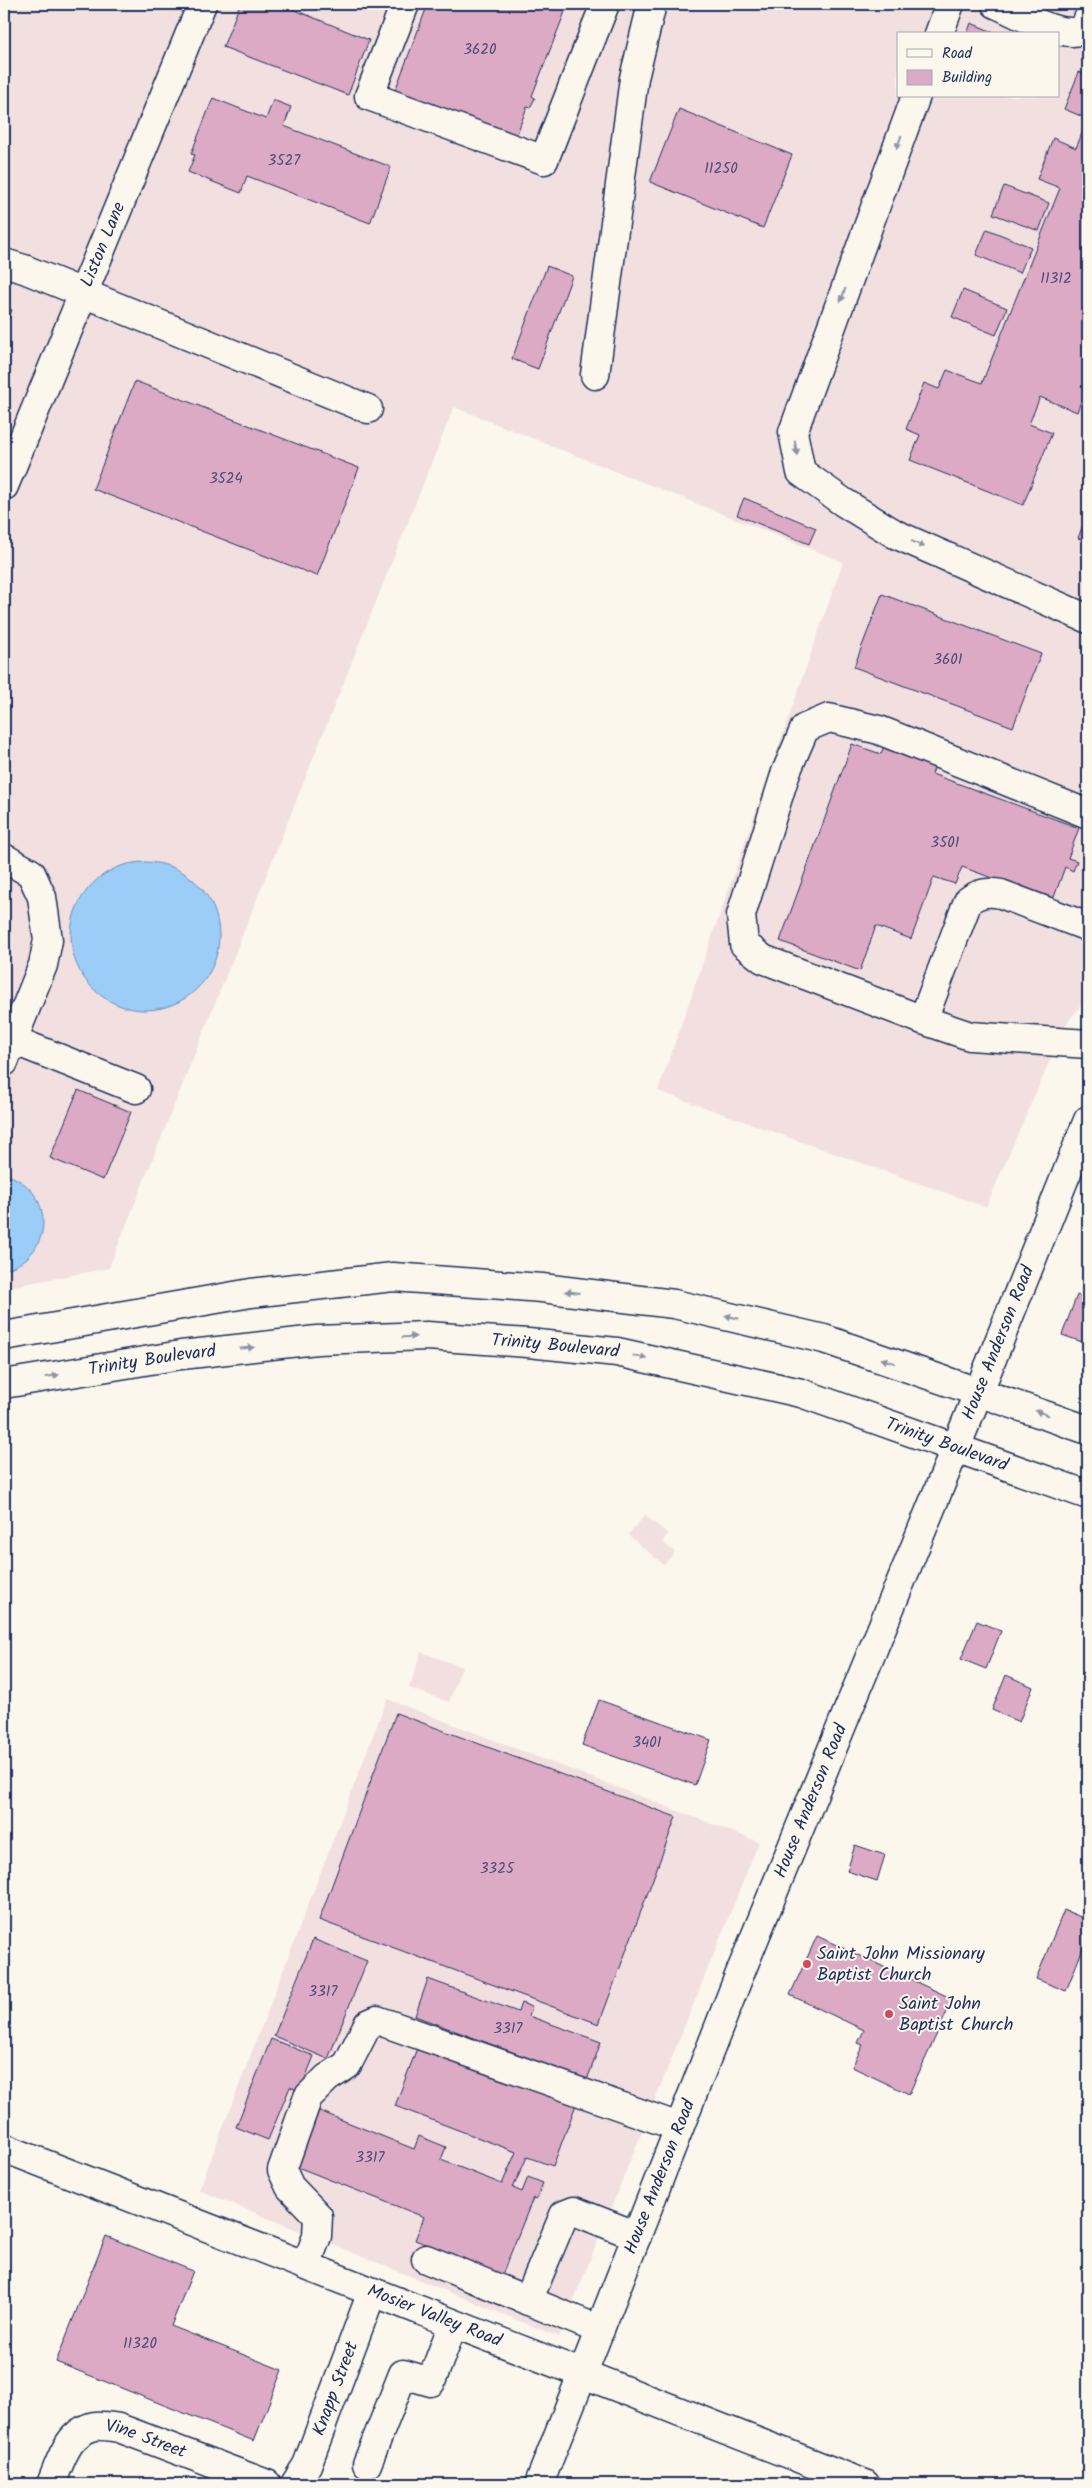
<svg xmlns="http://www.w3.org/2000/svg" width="1092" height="2488" font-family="Kalam,sans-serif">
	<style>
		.built { fill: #f2e0e0; fill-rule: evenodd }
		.water { fill: #9bcdf8; stroke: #688eba }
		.building { fill: #ddaac5; stroke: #1b2f5e }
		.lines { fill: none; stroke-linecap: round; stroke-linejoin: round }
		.minor-casing { stroke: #1b2f5e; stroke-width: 31 }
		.major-casing { stroke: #1b2f5e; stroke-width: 31 }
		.minor { stroke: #fbf7ec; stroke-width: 28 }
		.major { stroke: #fbf7ec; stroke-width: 28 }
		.oneway { fill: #8b93a5 }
		.poi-dot { fill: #d1495b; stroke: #fbf7ec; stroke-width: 2 }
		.labels { text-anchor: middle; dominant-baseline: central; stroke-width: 4; stroke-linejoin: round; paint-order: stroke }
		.number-label { font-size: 15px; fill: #4c4e78 }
		.street-label { font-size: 18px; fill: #1b2f5e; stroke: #fbf7ec }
		.poi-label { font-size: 18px; fill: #1b2f5e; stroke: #fbf7ec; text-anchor: start }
	</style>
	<rect width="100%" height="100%" fill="#fbf7ec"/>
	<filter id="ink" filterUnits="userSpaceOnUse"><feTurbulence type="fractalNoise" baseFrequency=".02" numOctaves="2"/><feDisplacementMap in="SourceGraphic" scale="10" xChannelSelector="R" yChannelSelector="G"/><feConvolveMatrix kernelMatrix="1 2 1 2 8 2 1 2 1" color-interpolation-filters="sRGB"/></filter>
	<g filter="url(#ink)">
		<!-- built -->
		<path class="built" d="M4,4H1088V989L1084,1001L1065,1026L986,1207L658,1091L843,562L454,407L109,1268L4,1288ZM898,34H1058V96H898Z
			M645,1515L668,1534L662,1542L675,1552L664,1565L628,1535Z
			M421,1652L462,1667L449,1702L409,1688Z
			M387,1699L759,1842L559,2337L199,2190Z"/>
		<!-- water -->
		<path class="water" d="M71 936a74 74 0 1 1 148 0a74 74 0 1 1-148 0Z
			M4,1174C56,1188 56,1256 4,1270Z"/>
		<!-- building -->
		<path class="building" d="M240,4H280L369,40L348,95L223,47Z
			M428,4H568L532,96L535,98L530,108L527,107L514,142L393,96Z
			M971,23L998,34H967Z
			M1079,72L1088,75V404L1081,401L1077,412L1040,397L1029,424L1052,433L1023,505L910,460L920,435L906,429L924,383L939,389L947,370L982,383L1060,188L1037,179L1053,138L1076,148L1088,119L1064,109Z
			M213,98L266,119L273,100L291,107L284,126L391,167L370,223L247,176L241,193L188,172L195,155L191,154Z
			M679,109L792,155L763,228L650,182Z
			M1004,186L1049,203L1039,231L993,214Z
			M987,229L1031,247L1020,273L976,255Z
			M547,266L572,276L538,369L512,359Z
			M963,290L1007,308L996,335L952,317Z
			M4,307L12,310L4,331Z
			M135,381L359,468L317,576L93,489Z
			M744,498L816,528L809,544L737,515Z
			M1088,512V542L1078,538Z
			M882,594L1041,654L1013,727L854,667Z
			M886,741L937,760L932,774L1079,828L1068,858L1077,861L1073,871L1065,867L1053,900L962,867L955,884L934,877L911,939L876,926L860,971L780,941L852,744L881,754Z
			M78,1090L131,1112L103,1180L50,1158Z
			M1077,1295L1088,1299V1344L1062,1335Z
			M977,1621L1001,1631L986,1669L961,1659Z
			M1006,1675L1033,1687L1019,1722L992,1710Z
			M599,1700L711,1740L695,1785L582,1745Z
			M396,1713L676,1817L599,2024L319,1920Z
			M855,1845L885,1855L877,1881L847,1871Z
			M1064,1910L1088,1920V1936L1066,1991L1036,1979Z
			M817,1936L953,1999L909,2094L852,2067L863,2045L858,2043L864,2030L790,1995Z
			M313,1939L367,1961L328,2059L274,2036Z
			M428,1979L518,2012L521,2003L532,2007L529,2016L601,2042L587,2080L415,2016Z
			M271,2039L314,2056L300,2091L290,2087L268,2140L236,2127Z
			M419,2043L577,2102L553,2166L527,2157L513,2188L522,2192L528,2177L543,2183L536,2199L533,2198L502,2275L415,2240L424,2217L295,2166L317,2110L414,2149L419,2136L446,2147L441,2160L502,2184L516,2152L395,2106Z
			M106,2236L193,2271L171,2326L282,2370L254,2441L56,2362Z"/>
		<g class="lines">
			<!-- minor casing -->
			<g class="minor-casing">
				<g id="minor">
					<path d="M405,4L369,96L544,160L605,4"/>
					<path d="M996,4C1020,14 1058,39 1084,30L1088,19"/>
					<path d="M939,34L950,4"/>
					<path d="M916,96L793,432L801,472L843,502L895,534L1088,619"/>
					<path d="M4,263L24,269L368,409"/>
					<path d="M595,375L634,78L652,4"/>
					<path id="s1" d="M4,486L202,4"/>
					<path d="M1088,814L879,730L829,718L805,728L786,772L741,915L744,944L763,959L923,1020L970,1036L1088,1044"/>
					<path d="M4,858L31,873L42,897L48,940L43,965L4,1062"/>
					<path d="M923,1020L968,901C978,893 988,891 1001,894L1088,927"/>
					<path d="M13,1040L136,1089"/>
					<path id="s2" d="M4,2148L865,2484"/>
					<path d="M426,2259L600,2330"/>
					<path d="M306,2266L317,2236L318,2216L290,2187L282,2170L308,2097L327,2078L347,2065L368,2024L377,2020L679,2127"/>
					<path d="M528,2301L564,2215L574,2211L637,2236"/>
					<path d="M367,2464L403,2374L431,2382L453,2324"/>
					<path id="s3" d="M51,2484C61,2461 67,2432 95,2426C102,2425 112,2427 119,2428L267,2484"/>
					<path id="s4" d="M295,2484L307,2465L372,2292"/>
					<path id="s5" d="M539,2484L739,1976L979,1391L1088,1120"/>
				</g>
			</g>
			<!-- major casing -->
			<g class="major-casing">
				<g id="major">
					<path d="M4,1336L251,1293L393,1277L542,1288L674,1304L824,1339L1088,1430"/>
					<path id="s6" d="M4,1384L181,1355L317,1340L427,1336L528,1343L617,1352L801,1393L1088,1495"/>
				</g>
			</g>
			<!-- minor -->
			<use href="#minor" class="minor"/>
			<!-- major -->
			<use href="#major" class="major"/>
		</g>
		<!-- one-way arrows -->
		<defs><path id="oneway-solid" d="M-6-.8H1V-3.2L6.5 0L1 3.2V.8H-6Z" transform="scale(1.25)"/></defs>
		<g class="oneway">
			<use href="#oneway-solid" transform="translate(899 142) rotate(110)"/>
			<use href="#oneway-solid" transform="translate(843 295) rotate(110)"/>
			<use href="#oneway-solid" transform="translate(796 448) rotate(79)"/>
			<use href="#oneway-solid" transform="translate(918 544) rotate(24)"/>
			<use href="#oneway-solid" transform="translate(572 1292) rotate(-173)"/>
			<use href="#oneway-solid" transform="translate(732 1317) rotate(-167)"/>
			<use href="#oneway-solid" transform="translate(409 1337) rotate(-2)"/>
			<use href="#oneway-solid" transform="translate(247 1348) rotate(-6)"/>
			<use href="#oneway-solid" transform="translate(640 1357) rotate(12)"/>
			<use href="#oneway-solid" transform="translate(888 1361) rotate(-162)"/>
			<use href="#oneway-solid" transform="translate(52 1376) rotate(-9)"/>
			<use href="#oneway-solid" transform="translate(1042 1413) rotate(-161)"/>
		</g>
	</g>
	<!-- markers -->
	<g class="poi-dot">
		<circle cx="807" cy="1964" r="5"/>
		<circle cx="889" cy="2014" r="5"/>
	</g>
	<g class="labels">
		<!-- number labels -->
		<g class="number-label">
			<text x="480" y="50">3620</text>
			<text x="284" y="161">3527</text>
			<text x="721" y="169">11250</text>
			<text x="1056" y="279">11312</text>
			<text x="226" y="479">3524</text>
			<text x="948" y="660">3601</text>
			<text x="945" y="843">3501</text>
			<text x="647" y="1743">3401</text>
			<text x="497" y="1869">3325</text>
			<text x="323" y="1992">3317</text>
			<text x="508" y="2029">3317</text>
			<text x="370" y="2158">3317</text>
			<text x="140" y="2344">11320</text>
		</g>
		<!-- street labels -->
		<g class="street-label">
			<text stroke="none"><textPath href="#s1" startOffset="261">Liston Lane</textPath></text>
			<text stroke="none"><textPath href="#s5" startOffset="1230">House Anderson Road</textPath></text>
			<text stroke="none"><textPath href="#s6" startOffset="555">Trinity Boulevard</textPath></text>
			<text stroke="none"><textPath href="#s6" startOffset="150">Trinity Boulevard</textPath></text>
			<text stroke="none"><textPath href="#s6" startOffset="960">Trinity Boulevard</textPath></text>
			<text stroke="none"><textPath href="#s5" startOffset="735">House Anderson Road</textPath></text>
			<text stroke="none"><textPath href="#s5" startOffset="330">House Anderson Road</textPath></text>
			<text stroke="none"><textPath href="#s2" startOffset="462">Mosier Valley Road</textPath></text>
			<text stroke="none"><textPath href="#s4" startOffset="104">Knapp Street</textPath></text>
			<text stroke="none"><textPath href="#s3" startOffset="129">Vine Street</textPath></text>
		</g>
		<!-- poi labels -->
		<g class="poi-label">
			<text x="817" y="1954">Saint John Missionary<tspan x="817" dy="21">Baptist Church</tspan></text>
			<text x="899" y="2004">Saint John<tspan x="899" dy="21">Baptist Church</tspan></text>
		</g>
	</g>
	<!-- margin -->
	<rect width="1092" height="2488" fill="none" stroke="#fbf7ec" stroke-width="20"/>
	<rect x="10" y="10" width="1072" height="2468" fill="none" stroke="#1b2f5e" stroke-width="2" filter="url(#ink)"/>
	<!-- legend -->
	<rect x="897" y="32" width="162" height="65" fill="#fbf7ec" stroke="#a1a7b3"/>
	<rect x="907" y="49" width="25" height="8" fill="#fbf7ec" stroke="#a1a7b3"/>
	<text x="942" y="58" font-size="15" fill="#1b2f5e">Road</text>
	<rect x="907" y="70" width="25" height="15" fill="#ddaac5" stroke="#a1a7b3"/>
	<text x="942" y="82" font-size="15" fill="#1b2f5e">Building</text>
</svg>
